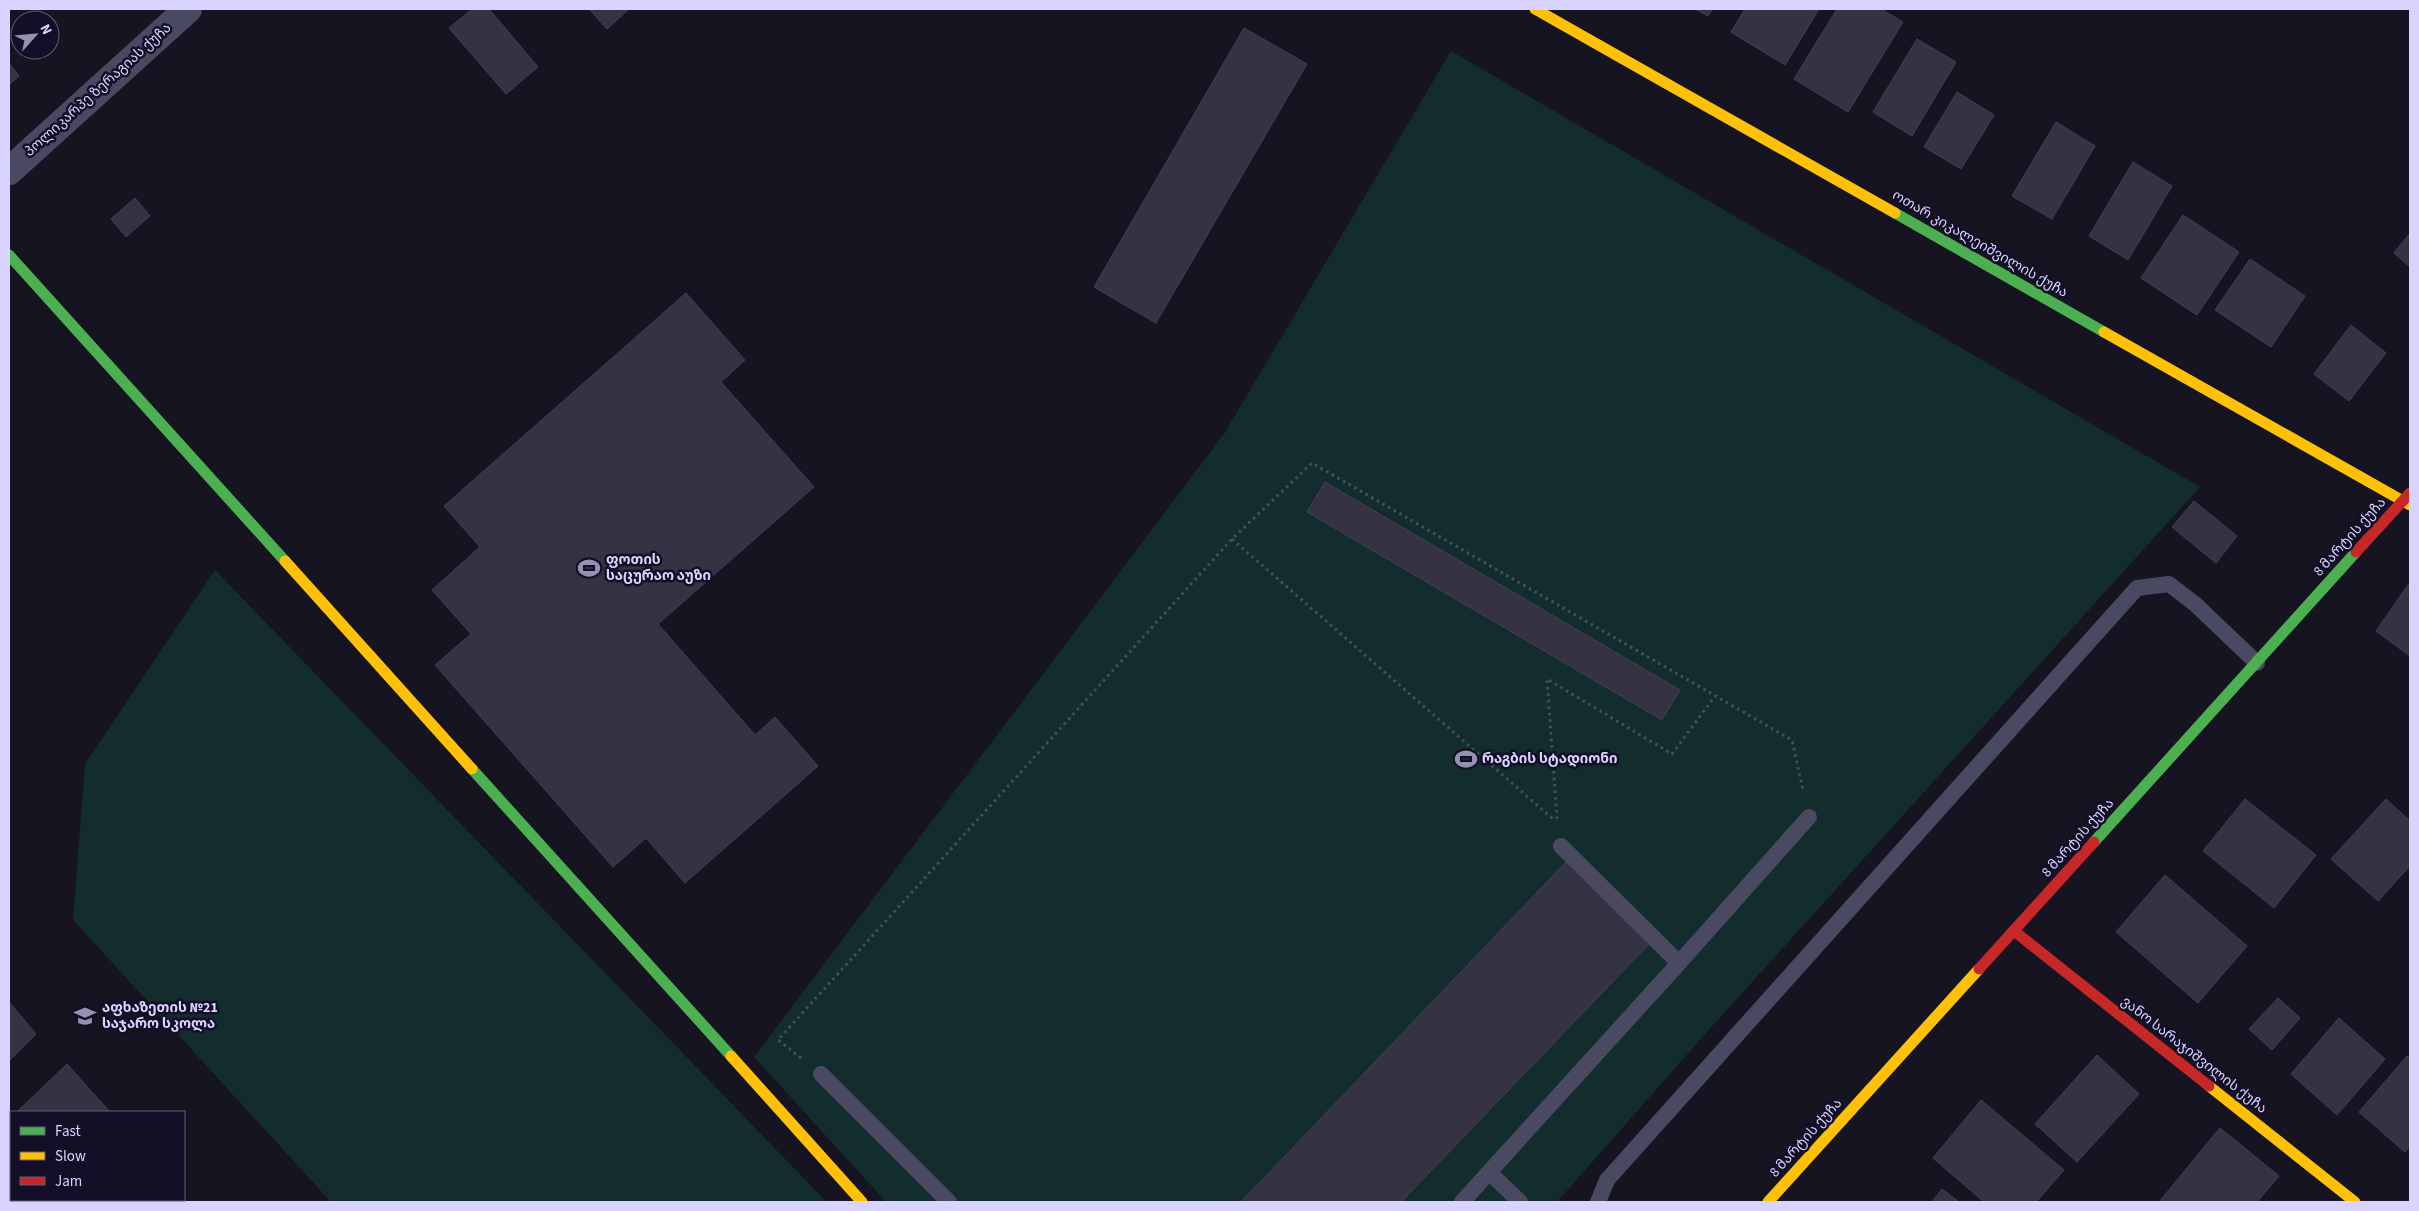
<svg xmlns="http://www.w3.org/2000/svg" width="2419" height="1211" font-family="'Source Sans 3','Noto Sans Georgian',sans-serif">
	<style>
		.green { fill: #132c2d }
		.building { fill: #343243; stroke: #433f54 }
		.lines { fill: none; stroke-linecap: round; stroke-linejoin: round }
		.path { stroke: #44505f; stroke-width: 3; stroke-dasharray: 2.5 4; stroke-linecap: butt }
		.lane { stroke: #4a4962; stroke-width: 16 }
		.street { stroke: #4a4962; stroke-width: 28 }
		.fast { stroke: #4caf50; stroke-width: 11 }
		.slow { stroke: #ffc107; stroke-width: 11 }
		.jam { stroke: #c62828; stroke-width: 11 }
		.labels { text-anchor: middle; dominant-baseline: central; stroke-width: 5; stroke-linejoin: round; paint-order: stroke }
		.street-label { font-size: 14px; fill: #d9d4ff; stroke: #130f26 }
		.poi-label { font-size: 14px; font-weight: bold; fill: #d9d4ff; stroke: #130f26; text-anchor: start }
	</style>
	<rect width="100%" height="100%" fill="#161421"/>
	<!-- green -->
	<path class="green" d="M1451,51L2200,487L1707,1032L1557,1202H886L754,1057L1224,434Z
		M215,570L827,1202H828H331L73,920L85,764Z"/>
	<!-- building -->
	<path class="building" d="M472,9H489L538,67L506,94L449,28Z
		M589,9H629L607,29Z
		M1695,9H1713L1708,16Z
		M1745,9H1819L1785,65L1731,32Z
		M1837,9H1881L1903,22L1848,112L1794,79Z
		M1244,28L1307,64L1156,323L1094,287Z
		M1917,39L1956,62L1912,136L1873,112Z
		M9,63L19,76L9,85Z
		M1957,92L1994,115L1961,169L1924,147Z
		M2056,122L2095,146L2052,219L2012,196Z
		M2133,162L2172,186L2128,260L2089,236Z
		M135,198L150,216L126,237L111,219Z
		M2183,215L2239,252L2197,315L2141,278Z
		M2410,233V267L2394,253Z
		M2250,259L2305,296L2271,347L2215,310Z
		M686,293L745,360L721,382L814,487L658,624L755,735L775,717L818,766L685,883L646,838L613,867L435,665L471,634L432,590L480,547L444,506Z
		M2351,325L2386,353L2349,401L2314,374Z
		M1325,482L1680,690L1662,720L1307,512Z
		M2194,501L2237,536L2216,563L2172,527Z
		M2410,582V656L2376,631Z
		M2245,799L2316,855L2274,908L2203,851Z
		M2386,799L2410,821V866L2378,901L2331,859Z
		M1567,861L1651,942L1401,1202H1241Z
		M2165,875L2247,946L2198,1003L2116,932Z
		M2278,998L2300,1018L2272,1050L2249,1029Z
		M9,1002L36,1034L9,1061Z
		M2339,1018L2385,1059L2337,1115L2291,1074Z
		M2097,1055L2139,1094L2077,1162L2035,1124Z
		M2407,1056L2410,1059V1146L2405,1152L2359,1112Z
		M67,1064L110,1112H17Z
		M1981,1100L2064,1170L2036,1202H1984L1933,1158Z
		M9,1110L11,1113V1200H142L139,1202H9Z
		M2220,1128L2279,1176L2257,1202H2159Z
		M1942,1189L1959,1202H1932Z"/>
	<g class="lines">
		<!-- path -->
		<path class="path" d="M1232,539L1553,819
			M1557,819L1547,679L1672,754L1715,696
			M801,1058L778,1040L1232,539L1312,463L1792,740L1803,790"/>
		<!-- lane -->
		<path class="lane" d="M1679,963L1809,817
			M821,1074L949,1202
			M1489,1172L1520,1202
			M1462,1202L1679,963L1561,846
			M1598,1202L1607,1180L2137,588L2169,584L2195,604L2257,663"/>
		<!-- street -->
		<path class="street" d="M9,171L188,9"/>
		<!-- fast -->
		<path class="fast" d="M1895,213L2104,332
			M9,255L285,561
			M472,769L731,1056
			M2094,842L2356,552"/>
		<!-- slow -->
		<path class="slow" d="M1535,9L1895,213
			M2104,332L2410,505
			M285,561L472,769
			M731,1056L862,1202
			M2209,1086L2355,1202
			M1768,1202L1979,969"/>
		<!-- jam -->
		<path class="jam" d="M2356,552L2410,493
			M2014,931L2209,1086
			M1979,969L2094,842"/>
	</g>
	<!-- icons -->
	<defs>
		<g id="stadium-bare" transform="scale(1.725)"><path d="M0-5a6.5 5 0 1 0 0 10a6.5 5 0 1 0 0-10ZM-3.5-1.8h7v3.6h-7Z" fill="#9591b1" stroke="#130f26" stroke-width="2.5" paint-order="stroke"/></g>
		<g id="school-bare" transform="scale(1.725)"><path d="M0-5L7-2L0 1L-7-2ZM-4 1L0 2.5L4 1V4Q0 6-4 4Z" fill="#9591b1" stroke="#130f26" stroke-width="2.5" paint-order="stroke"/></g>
	</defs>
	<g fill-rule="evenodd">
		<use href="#stadium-bare" x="589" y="568"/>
		<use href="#stadium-bare" x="1466" y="759"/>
		<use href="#school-bare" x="85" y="1016"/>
	</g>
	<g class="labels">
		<!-- street labels -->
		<g class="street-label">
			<text transform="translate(98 90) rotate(-42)">პოლიკარპე ზერაგიას ქუჩა</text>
			<text transform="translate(1980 244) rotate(30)">ოთარ კიკალეიშვილის ქუჩა</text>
			<text transform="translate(2350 537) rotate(-48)">8 მარტის ქუჩა</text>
			<text transform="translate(2078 838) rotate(-48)">8 მარტის ქუჩა</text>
			<text transform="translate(2194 1055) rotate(38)">ვანო სარაჯიშვილის ქუჩა</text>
			<text transform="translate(1806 1138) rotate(-48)">8 მარტის ქუჩა</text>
		</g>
		<!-- poi labels -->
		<g class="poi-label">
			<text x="606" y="560">ფოთის<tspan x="606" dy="16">საცურაო აუზი</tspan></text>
			<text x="1482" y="759">რაგბის სტადიონი</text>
			<text x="102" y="1008">აფხაზეთის №21<tspan x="102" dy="16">საჯარო სკოლა</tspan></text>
		</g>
	</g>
	<!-- border -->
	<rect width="2419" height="1211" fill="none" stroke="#d9d4ff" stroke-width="20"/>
	<!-- legend -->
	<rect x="10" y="1111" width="175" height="90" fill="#130f26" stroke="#625e7d"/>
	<rect x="20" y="1127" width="25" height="8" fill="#4caf50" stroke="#625e7d"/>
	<text x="55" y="1136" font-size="15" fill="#d9d4ff">Fast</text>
	<rect x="20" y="1152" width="25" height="8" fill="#ffc107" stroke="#625e7d"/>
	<text x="55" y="1161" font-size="15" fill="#d9d4ff">Slow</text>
	<rect x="20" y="1177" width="25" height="8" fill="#c62828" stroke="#625e7d"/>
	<text x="55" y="1186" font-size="15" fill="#d9d4ff">Jam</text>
	<!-- north arrow -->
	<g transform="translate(35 35) rotate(63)"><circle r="24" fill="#130f26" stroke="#625e7d"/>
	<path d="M0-4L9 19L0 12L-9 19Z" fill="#9591b1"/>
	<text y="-8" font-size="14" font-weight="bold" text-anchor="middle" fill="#d9d4ff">N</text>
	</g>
</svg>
